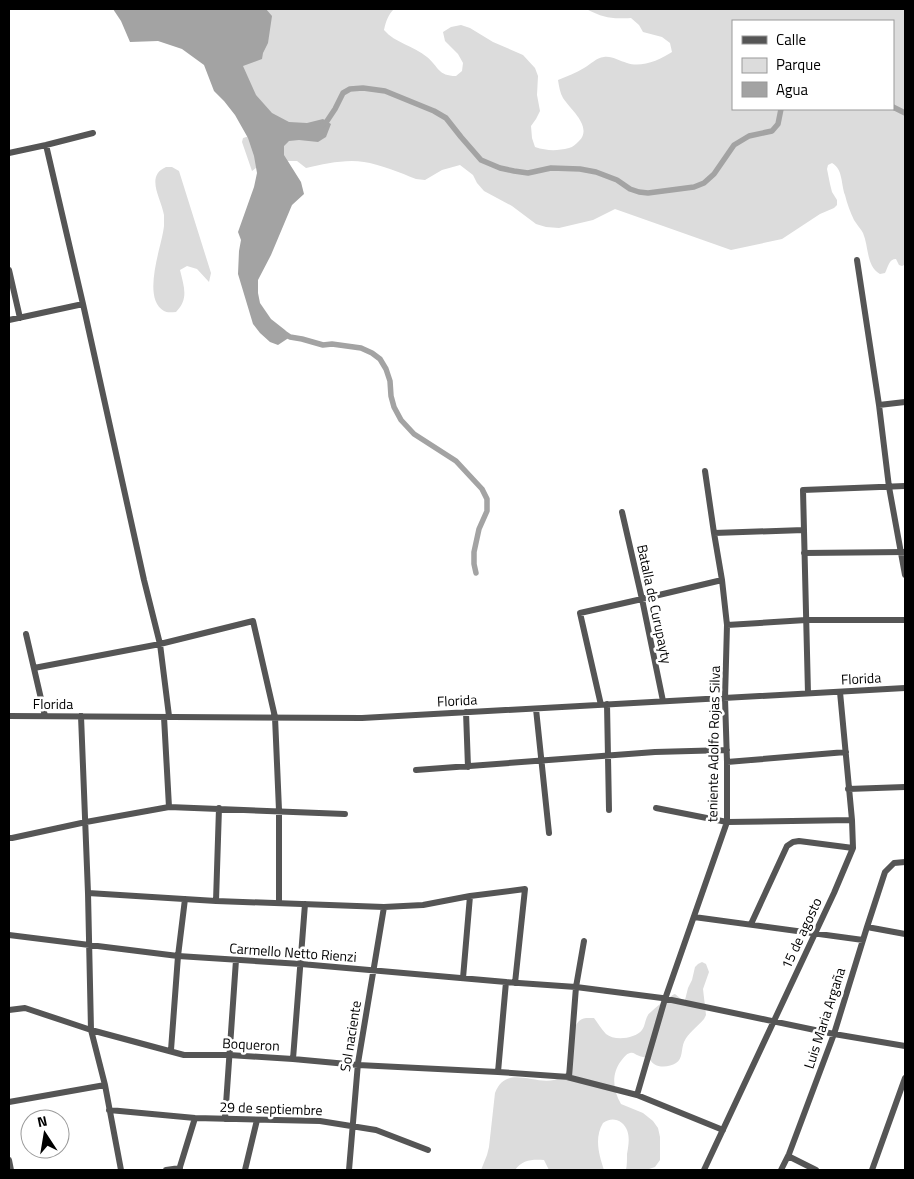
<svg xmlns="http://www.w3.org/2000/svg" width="914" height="1179" font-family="'Titillium Web',sans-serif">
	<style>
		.green { fill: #dcdcdc; fill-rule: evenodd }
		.water { fill: #a3a3a3 }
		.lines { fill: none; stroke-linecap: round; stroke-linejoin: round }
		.canal { stroke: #a3a3a3; stroke-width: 5.5 }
		.minor { stroke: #555; stroke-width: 6 }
		.labels { text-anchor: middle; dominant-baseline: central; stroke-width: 5; stroke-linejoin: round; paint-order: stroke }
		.street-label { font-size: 14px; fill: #000; stroke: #fff }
	</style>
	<rect width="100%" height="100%" fill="#fff"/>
	<!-- green -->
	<path class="green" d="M220,9H394C388,15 386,21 384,30C395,43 414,46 427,57C439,67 438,76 456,76L462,71L463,63L458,54L445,41L443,32L451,27L461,25L470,28L493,42L523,55L535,68L538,76L537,95L540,111L536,119L531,126L532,138L535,147C547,151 557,151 569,148C573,147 576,144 579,141C593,127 571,110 563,98C560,93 559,86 558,80C567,76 576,73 584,68C591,64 596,58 604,57C613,56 619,61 627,63C641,68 660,60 672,52L670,43L662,37L643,32L639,25L631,18C609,19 605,18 586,9H905V235C903,245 907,255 904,265L902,266L899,265L896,259C889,259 888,267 885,273L880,274C866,266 869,247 863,233C861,229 857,225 854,220C850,212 847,203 845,195C841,184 843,169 832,163L828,165L827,169L830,184L832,192L837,200V205L834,208L820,214L782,239L731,250L615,209L593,220L559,228L546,227L536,224L512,206L484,191L477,183L473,175L460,165L442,170L425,180L416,179C401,173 379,164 364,162C345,159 325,164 306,168L297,161H265L252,171L242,142L243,138L253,135L254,106ZM733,21H893V109H733Z
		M166,167H172L179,171L211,273L209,282L197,269L187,266L180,270C184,287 189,299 176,312C172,312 167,313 164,311C141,298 162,246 164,226C164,223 164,218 164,215C161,198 145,176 166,167Z
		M702,962L706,964L709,972L703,989L706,1015L704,1019C697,1027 688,1033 684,1042C681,1049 683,1059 676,1063C670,1067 660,1068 654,1064C650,1061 652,1061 648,1058C645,1057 641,1057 637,1055C634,1054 634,1052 630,1053C626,1054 624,1057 621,1061C611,1074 613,1090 621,1104L643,1113L653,1121L658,1128L660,1137V1160L655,1167L646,1170H626C627,1165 627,1160 627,1154C629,1143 631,1131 622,1123C615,1118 609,1119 603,1123C594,1138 599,1155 604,1170H549L544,1160C532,1159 522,1160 515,1170H481L487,1155L489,1147L495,1093C508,1060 541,1092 563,1076C575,1067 568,1031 579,1021C583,1017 589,1018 594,1018C598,1023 601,1029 606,1034C614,1041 635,1039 642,1030C645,1026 645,1020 648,1015C651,1011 671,995 675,994L681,999L685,1000L688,988L692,980L695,967L698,964Z"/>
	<!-- water -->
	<path class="water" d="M113,9H266L272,16L268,43L263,53L262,59L243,66L256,95L272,113L289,122L307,123L323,119L331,124L326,137L318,142L299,140L289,141L284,146V155L301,182L304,194L292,205L271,255L258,280V293L260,303L271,319L285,330L290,337L278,345L270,342L260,333L253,324L238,274L239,251L241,240L238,232L254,187L257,173L254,156L248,138L235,115L224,101L214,91L204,65L182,49L158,41L130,42L121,21Z"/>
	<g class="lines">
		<!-- canal -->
		<path class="canal" d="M893,107L905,113
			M321,126L327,121L335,109L343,93L350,89L363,88L385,91L434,111L446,118L461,137L481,160L500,168L514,171L528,173L551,168L580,169L596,172L617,180L630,189L639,192L648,193L694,187L704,183L714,174L734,145L749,136L772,131L778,124L781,109
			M284,333L290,337L302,339L323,345L332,344L361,348L372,353L380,359L386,369L390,381L391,396L394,407L401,420L414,434L456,461L482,489L487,499V511L479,529L474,552V564L476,573"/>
		<!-- minor -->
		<path class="minor" d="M46,145L83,304L144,580L160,644L169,716
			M9,153L46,145L93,133
			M857,260L879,405L889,487L905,575
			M9,270L20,318
			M9,320L83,304
			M879,405L905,402
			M622,512L642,599L663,701
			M714,533L804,530
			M804,553L905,552
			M727,625L806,620H905
			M26,634L45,716
			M34,668L160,644L253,621L275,717L279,810V903
			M808,693L803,490L905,486
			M607,704L609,810
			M601,705L580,613L642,599L722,580
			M536,709L549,833
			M466,712L468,767
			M9,716L362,718L905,688
			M81,716L88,893L91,1030L105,1085L121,1170
			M164,717L169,807
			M727,762L846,752
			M416,770L655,752L727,750
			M848,789L905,787
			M656,808L727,822L852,820
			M9,838H12L86,822L169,807L345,814
			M88,893L216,901L384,907L423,905L470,896L525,889L515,983
			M216,901L219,808
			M694,917L863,940
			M751,924L787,846L793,842L799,841L853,848
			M867,927L905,934
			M9,935L178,956L301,964L506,982L576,987L662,998L834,1034L905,1046
			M463,978L470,896
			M9,1010L25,1008L91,1030L184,1055H229L293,1059L358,1065L498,1072L569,1077L576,987L584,941
			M171,1050L178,956L185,899
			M293,1059L305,904
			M498,1072L506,982
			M567,1077L637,1095L723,1130
			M637,1095L665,999L727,822V762L725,698L727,625L722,580L714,533L705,471
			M9,1102L105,1085
			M109,1110L195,1118L320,1121L376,1130L428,1150
			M225,1119L236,960
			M788,1156L816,1170
			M9,1160L11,1170
			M166,1170L180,1168
			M179,1170L195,1118
			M245,1170L257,1120
			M349,1170L358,1063L384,907
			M704,1170L834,893L853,848L852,820L840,692
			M781,1170L789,1154L834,1034L867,927L885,872L894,863L905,862
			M872,1170L905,1078"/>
	</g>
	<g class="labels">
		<!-- street labels -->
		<g class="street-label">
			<text transform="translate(655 604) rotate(78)">Batalla de Curupayty</text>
			<text transform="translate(861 678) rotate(-3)">Florida</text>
			<text transform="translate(457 700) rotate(-3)">Florida</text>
			<text x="53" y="703">Florida</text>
			<text transform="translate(713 744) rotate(-89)">teniente Adolfo Rojas Silva</text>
			<text transform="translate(801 933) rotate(-65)">15 de agosto</text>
			<text transform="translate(293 952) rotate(4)">Carmello Netto Rienzi</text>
			<text transform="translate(824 1018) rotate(-72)">Luis Maria Argaña</text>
			<text transform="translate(350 1036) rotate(-81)">Sol naciente</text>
			<text transform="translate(251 1044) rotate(3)">Boqueron</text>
			<text transform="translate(271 1108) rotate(2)">29 de septiembre</text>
		</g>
	</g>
	<!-- border -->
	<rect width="914" height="1179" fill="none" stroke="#000000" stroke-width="20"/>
	<!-- legend -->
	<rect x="732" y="20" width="162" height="90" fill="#ffffff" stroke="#999999"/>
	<rect x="742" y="36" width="25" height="8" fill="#555555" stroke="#999999"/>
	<text x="776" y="45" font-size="15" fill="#000000">Calle</text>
	<rect x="742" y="58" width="25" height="15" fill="#dcdcdc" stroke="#999999"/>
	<text x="776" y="70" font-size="15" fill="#000000">Parque</text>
	<rect x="742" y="82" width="25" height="15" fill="#a3a3a3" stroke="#999999"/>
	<text x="776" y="95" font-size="15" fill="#000000">Agua</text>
	<!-- north arrow -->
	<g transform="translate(45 1134) rotate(348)"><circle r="24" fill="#ffffff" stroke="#999999"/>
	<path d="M0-4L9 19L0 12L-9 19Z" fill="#000000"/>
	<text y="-8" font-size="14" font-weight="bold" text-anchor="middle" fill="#000000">N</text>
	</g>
</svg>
